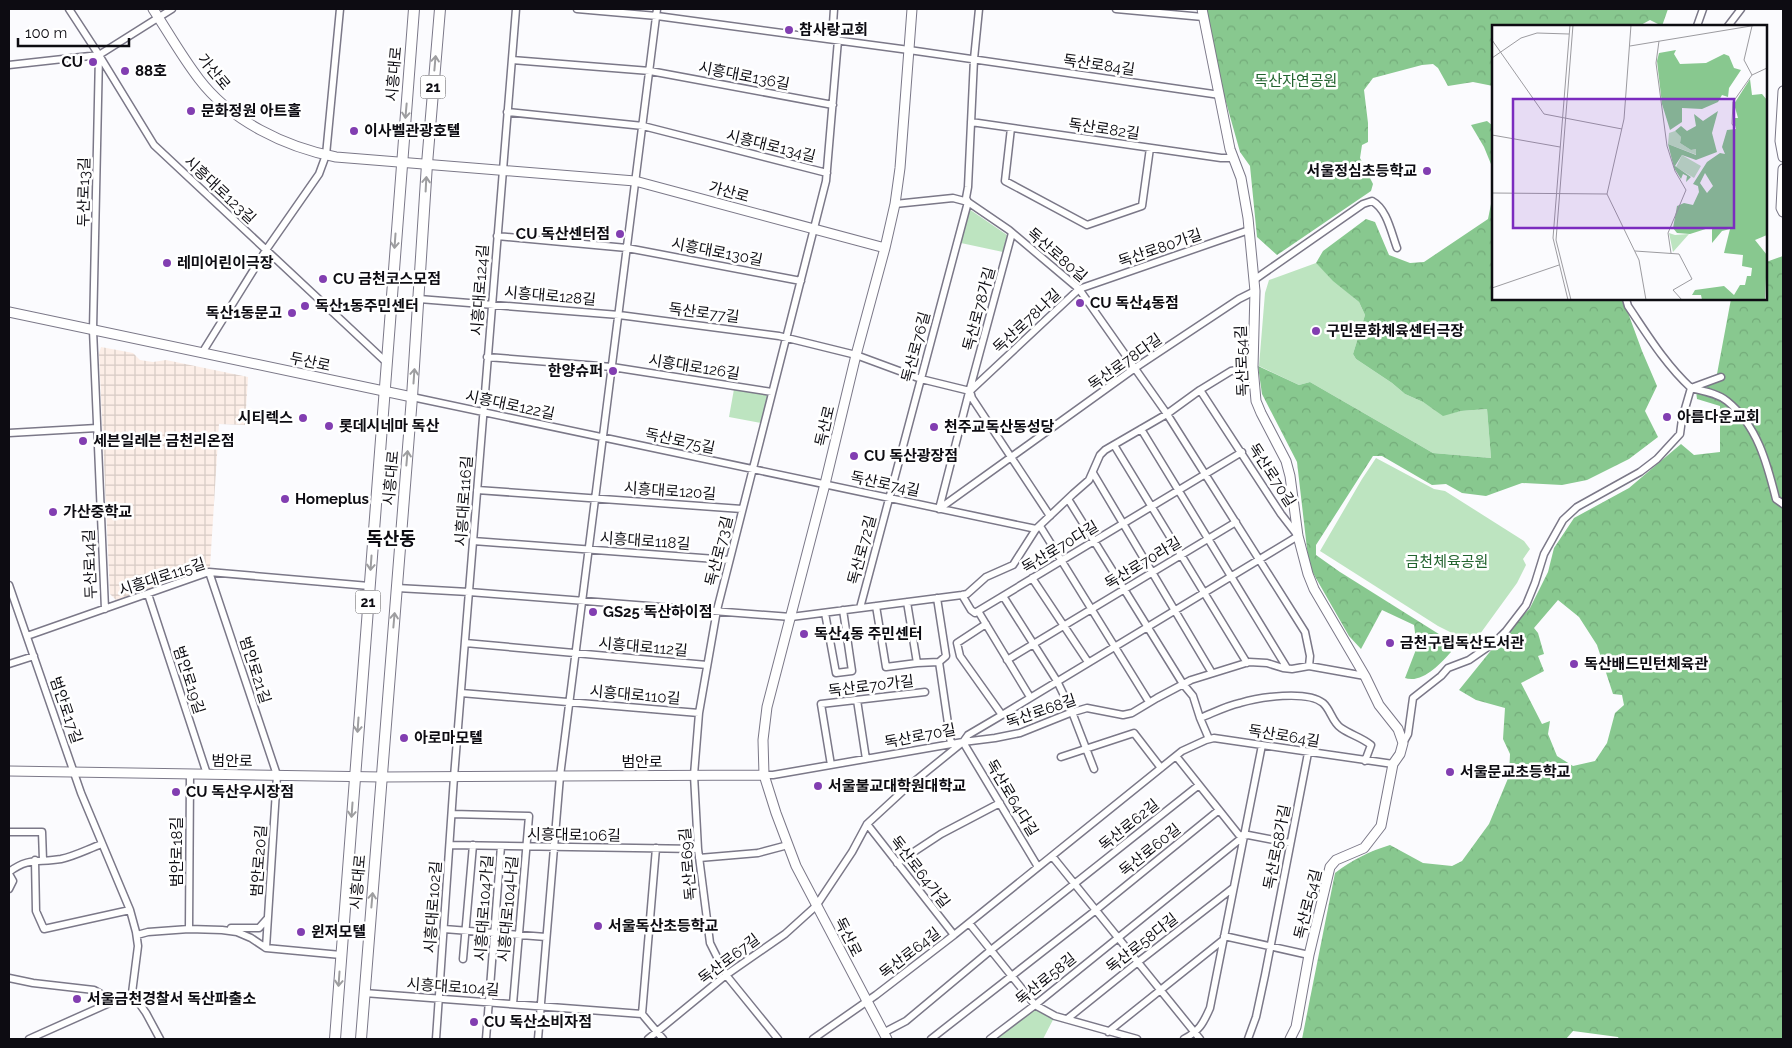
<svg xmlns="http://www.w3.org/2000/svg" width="1792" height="1048" font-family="Raleway,'Noto Sans KR',sans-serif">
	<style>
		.industrial { fill: url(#industrial-grid) }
		.green { fill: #bde4c0 }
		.forest { fill: url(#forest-crowns); fill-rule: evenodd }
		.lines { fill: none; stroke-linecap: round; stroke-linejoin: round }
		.street-casing { stroke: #7b7888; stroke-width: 9 }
		.secondary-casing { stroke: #7b7888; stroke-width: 11 }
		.primary-casing { stroke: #7b7888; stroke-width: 12 }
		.street { stroke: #fff; stroke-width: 6 }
		.secondary { stroke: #fff; stroke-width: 9 }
		.primary { stroke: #fff; stroke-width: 10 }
		.oneway { stroke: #9e9ea0 }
		.poi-dot { fill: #823eb1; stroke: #fff; stroke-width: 2 }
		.labels { text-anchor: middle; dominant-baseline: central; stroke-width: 5; stroke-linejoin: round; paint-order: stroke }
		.shield { fill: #fff; stroke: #565559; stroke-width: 1 }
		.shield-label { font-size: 14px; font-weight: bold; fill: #0d0c12 }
		.poi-label { font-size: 15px; font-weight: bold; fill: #0d0c12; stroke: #fff; text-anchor: start }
		.street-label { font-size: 15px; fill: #0d0c12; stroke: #fff }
		.park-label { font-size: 15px; fill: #22642f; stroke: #fff }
		.quarter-label { font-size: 18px; font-weight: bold; fill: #0d0c12; stroke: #fff }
		.inset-road { fill: none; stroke: #9c9ba0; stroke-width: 1 }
		.view { fill: #7b2cbf; fill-opacity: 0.15; stroke: #7b2cbf; stroke-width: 2.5 }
		.inset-edge { fill: none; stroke: #0d0c12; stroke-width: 2.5 }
	</style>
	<defs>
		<pattern id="industrial-grid" width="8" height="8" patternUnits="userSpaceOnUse" patternTransform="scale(1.25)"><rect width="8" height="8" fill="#fceee7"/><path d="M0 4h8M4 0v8" fill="none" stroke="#d7cbc5"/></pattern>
		<pattern id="forest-crowns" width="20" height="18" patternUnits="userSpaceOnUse" patternTransform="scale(1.25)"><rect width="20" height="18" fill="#88c88f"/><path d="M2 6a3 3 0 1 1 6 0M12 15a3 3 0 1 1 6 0" fill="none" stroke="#74ab7a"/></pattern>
	</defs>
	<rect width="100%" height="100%" fill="#fbfbfe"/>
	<!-- industrial -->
	<path class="industrial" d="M101,347L133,353L140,360L153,362L166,360L248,377L245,425L219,424L210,567L116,600L110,594L99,353Z"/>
	<!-- green -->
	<path class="green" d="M969,209L1007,235L1003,252L961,243Z
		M1316,263L1333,280L1359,302L1365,315L1353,354L1356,359L1392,383L1405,394L1423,402L1443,415L1461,411L1487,409L1491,458L1433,453L1310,382L1299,385L1259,366L1265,293L1269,280Z
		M734,389L768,395L761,423L729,417Z
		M1376,458L1434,489L1445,491L1524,541L1530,549L1523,559L1526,565L1517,583L1472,645L1462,648L1454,643L1452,633L1438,626L1320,551L1362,479Z
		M1035,1005L1055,1016L1043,1039H990Z"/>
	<!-- forest -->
	<path class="forest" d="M1206,9H1668L1662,26L1650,20L1639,26H1493V86L1473,82L1448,86L1438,68L1433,64L1422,65L1373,78L1364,90L1368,123V142L1362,145L1360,158L1373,184L1371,191L1277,255L1257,237L1250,166L1240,152L1224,95L1212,46Z
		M1487,121L1493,126V169L1484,147L1471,125Z
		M1493,194V299H1623L1642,351L1657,386L1645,411L1658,437L1629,459L1587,480L1562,485L1522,483L1486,496L1462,493L1446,484L1432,485L1382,456H1373L1316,545V555L1340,572L1442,636L1451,652C1440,664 1422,684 1405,678L1417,647L1414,625L1382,610L1361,649L1349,636L1309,566L1297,462L1262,394L1258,366L1299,385L1310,382L1433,453L1491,458L1487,409L1461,411L1443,416L1423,402L1405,394L1392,383L1356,359L1353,354L1365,315L1359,302L1333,281L1316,263L1323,251L1366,219L1375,222L1389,255L1410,263L1424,262L1488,219Z
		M1783,256V1039H1619L1618,1037L1573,1031L1566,1039H1302L1335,873C1352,860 1370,851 1390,845L1423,863L1452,866L1462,861L1489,824L1509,776L1510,754L1503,739L1505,708L1476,700L1459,690L1497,643L1530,608L1548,572L1554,548L1574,518L1629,488L1681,444L1694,455L1720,452V406L1697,399L1696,391L1717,374L1731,299H1766V262ZM1558,600L1579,617L1597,645L1613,694L1622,695L1624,705L1615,713L1607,743L1595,761L1573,766L1557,756L1548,734L1550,721L1542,724L1521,683L1544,671L1538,656L1544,654L1538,633L1534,628Z"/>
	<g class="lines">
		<!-- street casing -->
		<g class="street-casing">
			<path id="street" d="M69,9L99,55L154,145L386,362
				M577,9L657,16L909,50L1220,95
				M1116,9L1203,17
				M1697,26L1703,9
				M1728,26L1741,9
				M832,39L834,9
				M99,55L93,330L105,609
				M512,60L650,71L833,105
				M9,65L99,55L172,9
				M507,112L643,126L827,173
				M971,122L1221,158H1234
				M1011,128L1005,181L1087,225L1142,206L1150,148
				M895,204L953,198L968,202L1009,230L1079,289L1167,414L1305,632L1310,656L1309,666
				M497,236L627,248L801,281
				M1254,280L1363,204L1372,201C1387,209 1391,232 1397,248
				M419,299L619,315L779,336L856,355L921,379L970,391L972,398L1050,516
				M202,353L266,250L319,174L326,155L340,9
				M487,357L612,367L772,392
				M1721,377L1691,388C1703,391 1717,393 1727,401C1757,425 1767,463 1776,499L1783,504
				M970,391L1079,289L1249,230
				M412,397L1036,529
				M1141,429L1287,668
				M9,433L97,428
				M1114,445L1247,663
				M1093,473L1212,673
				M477,490L742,509
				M1068,499L1183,684L1193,696L1200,718C1213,713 1226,706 1240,703C1259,697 1307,690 1323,703C1331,710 1332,722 1341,728C1351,735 1361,737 1371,745L1365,761
				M939,509L1135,368L1239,299L1255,291
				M939,509L968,396L1012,233
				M1040,526L1149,702
				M473,541L729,560
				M209,572L277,775L266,948
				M1032,578L1088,662
				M9,585L81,793L130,910L136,932L138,946L132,993
				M397,588L469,592L791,617L962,595L967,594L986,577L1013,565L1036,529L1073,494L1089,480L1100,455L1105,450L1167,414L1200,390L1231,371L1253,367
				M148,594L207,774
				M962,595L971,610L975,613L978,611
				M1003,596L1057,681L1072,712L1094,769
				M937,598L946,656L939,662L951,744
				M907,602L917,663L939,662
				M876,606L886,667L917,663
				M860,608L968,202L966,198L968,187L974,59L979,9
				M978,611L1242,452
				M978,611L1030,697
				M825,613L836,673L852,671L843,610
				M986,624L957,643L960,656L1002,715
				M27,636L209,572L369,586
				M465,643L707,665
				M1007,660L1236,522
				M9,664L34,656
				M461,693L699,713
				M857,700L866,759
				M1200,718L1209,739
				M963,742L1038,867
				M1403,743L1408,734L1413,698L1441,676L1448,668L1469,660L1495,642L1506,631L1526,605L1535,583L1544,554L1563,520L1577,507L1640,472L1657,459L1680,434L1682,419L1691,388C1665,364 1647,334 1628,306L1626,299
				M1176,756L1239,835L1244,836
				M1061,757L1134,733L1161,768
				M831,765L821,704L925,692
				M764,775H773L963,742L968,735L1002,715L1298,536L1281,514L1200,390
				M452,814L529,816L513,1004
				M867,824L954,935
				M9,832H42L43,860
				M1244,836L1248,835L1290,843
				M450,845L698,849
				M1052,856L1200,1039
				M699,858L758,853L788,845
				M35,860L36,911L44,929L130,910
				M897,863L941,834L1000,803
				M9,872C29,857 38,863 61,859C75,856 88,849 102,844
				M9,874L13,881L9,889
				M969,923L1035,1005L1055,1016L1137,1039
				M231,928H259L267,919
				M189,929L190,774
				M444,929L546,937
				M137,935L148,932L189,929L222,930L237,932L251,938L266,948L341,955
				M1224,936L1309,955
				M463,959L473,845
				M9,978L33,983L94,990L113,1001
				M132,993L146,1013L160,1039
				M364,993L642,1014L663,1039
				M642,1014L656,848
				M1067,1019L1138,962L1233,888
				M1108,1032L1223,940
				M883,1033L906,1021L991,950L1199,785
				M29,1039L132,993
				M436,1039L454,777L516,9
				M486,1039L501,846
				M538,1039L560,776L657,9
				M648,1039L726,975L785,934L816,906L852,852L867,824L905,789L963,742L995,738L1020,733L1070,713L1087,708L1123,715L1132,713L1157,698L1191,680L1249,662L1267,663L1283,668L1292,669L1309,666L1365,676
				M778,1039L726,975L710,943L698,849L694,775L699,713L717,610L826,181L838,40
				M813,1039L876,995L954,935L1182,751L1206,740L1214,738L1393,764
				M931,1039L1096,910L1219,810
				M990,1039L1035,1005L1244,836
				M1184,1039C1199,1031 1203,1024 1210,1008L1262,745
				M1248,1039L1256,1017L1265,975L1308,753"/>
		</g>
		<!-- secondary casing -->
		<g class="secondary-casing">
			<path id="secondary" d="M153,9C168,32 182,57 199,79C231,121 285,147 336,157L635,181L885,248
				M1202,9L1230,149L1241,178L1248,218L1255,291L1253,367L1256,401L1261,413L1286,461L1290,476L1298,536L1308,574L1314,589L1365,676L1379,705L1398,729L1403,743L1400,754L1393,764L1381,826L1364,848L1336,860L1330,867L1309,955L1296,1027L1290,1039
				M1783,91L1780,141L1783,157
				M1783,169L1781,208L1783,212
				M9,312L412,397
				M9,771L382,777L764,775
				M887,1039L796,866L776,813L764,775L763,740L767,707L825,484L856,355L885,248L895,204L900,168L912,9"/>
		</g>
		<!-- primary casing -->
		<g class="primary-casing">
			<path id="primary" d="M335,1039L414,9
				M361,1039L412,397L427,164L440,9"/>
		</g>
		<!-- street -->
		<use href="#street" class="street"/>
		<!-- secondary -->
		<use href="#secondary" class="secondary"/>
		<!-- primary -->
		<use href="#primary" class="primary"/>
	</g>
	<!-- one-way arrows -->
	<defs><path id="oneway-shaft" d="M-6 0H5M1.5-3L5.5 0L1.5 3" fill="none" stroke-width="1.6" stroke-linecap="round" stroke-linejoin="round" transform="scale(1.25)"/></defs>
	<g class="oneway">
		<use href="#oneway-shaft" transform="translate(435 63) rotate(-85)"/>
		<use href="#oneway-shaft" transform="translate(406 111) rotate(95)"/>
		<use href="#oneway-shaft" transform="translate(426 184) rotate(-87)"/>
		<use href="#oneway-shaft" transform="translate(395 241) rotate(94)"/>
		<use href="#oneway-shaft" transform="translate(414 376) rotate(-86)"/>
		<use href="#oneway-shaft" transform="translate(407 458) rotate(-85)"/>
		<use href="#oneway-shaft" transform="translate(371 563) rotate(94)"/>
		<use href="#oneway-shaft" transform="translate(394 620) rotate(-85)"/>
		<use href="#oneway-shaft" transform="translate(358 725) rotate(94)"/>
		<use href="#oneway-shaft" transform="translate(352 810) rotate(94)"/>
		<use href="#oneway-shaft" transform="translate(372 900) rotate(-85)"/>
		<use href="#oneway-shaft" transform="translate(339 979) rotate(94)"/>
	</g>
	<!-- markers -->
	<g class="poi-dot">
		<circle cx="789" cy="30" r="5"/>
		<circle cx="93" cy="62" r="5"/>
		<circle cx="125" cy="71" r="5"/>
		<circle cx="191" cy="111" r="5"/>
		<circle cx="354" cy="131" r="5"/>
		<circle cx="1427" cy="171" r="5"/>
		<circle cx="620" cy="234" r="5"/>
		<circle cx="167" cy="263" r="5"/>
		<circle cx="323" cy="279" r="5"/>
		<circle cx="1080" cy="303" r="5"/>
		<circle cx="305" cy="306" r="5"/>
		<circle cx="292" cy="313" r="5"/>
		<circle cx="1316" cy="331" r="5"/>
		<circle cx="613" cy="371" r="5"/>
		<circle cx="1667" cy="417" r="5"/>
		<circle cx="303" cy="418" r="5"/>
		<circle cx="329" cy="426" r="5"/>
		<circle cx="934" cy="427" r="5"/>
		<circle cx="83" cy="441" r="5"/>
		<circle cx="854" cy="456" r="5"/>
		<circle cx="285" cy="499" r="5"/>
		<circle cx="53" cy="512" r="5"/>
		<circle cx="593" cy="612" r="5"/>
		<circle cx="804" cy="634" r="5"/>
		<circle cx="1390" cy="643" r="5"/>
		<circle cx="1574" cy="664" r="5"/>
		<circle cx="404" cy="738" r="5"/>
		<circle cx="1450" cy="772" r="5"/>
		<circle cx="818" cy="786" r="5"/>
		<circle cx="176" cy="792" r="5"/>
		<circle cx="598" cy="926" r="5"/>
		<circle cx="301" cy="932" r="5"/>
		<circle cx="77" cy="999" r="5"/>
		<circle cx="474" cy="1022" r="5"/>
	</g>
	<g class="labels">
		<!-- shield labels -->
		<g class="shield">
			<rect x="420.5" y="75.5" width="25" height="23" rx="4"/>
			<rect x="355.5" y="590.5" width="25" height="23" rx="4"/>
		</g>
		<g class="shield-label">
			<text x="433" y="87">21</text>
			<text x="368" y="602">21</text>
		</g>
		<!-- poi labels -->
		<g class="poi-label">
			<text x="799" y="30">참사랑교회</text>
			<text x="83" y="62" text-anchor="end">CU</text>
			<text x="135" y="71">88호</text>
			<text x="201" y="111">문화정원 아트홀</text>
			<text x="364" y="131">이사벨관광호텔</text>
			<text x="1417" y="171" text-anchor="end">서울정심초등학교</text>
			<text x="610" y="234" text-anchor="end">CU 독산센터점</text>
			<text x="177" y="263">레미어린이극장</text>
			<text x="333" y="279">CU 금천코스모점</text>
			<text x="1090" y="303">CU 독산4동점</text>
			<text x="315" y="306">독산1동주민센터</text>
			<text x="282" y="313" text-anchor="end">독산1동문고</text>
			<text x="1326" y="331">구민문화체육센터극장</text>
			<text x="603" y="371" text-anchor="end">한양슈퍼</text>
			<text x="1677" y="417">아름다운교회</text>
			<text x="293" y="418" text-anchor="end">시티렉스</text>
			<text x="339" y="426">롯데시네마 독산</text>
			<text x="944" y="427">천주교독산동성당</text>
			<text x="93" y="441">세븐일레븐 금천리온점</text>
			<text x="864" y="456">CU 독산광장점</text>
			<text x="295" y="499">Homeplus</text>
			<text x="63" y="512">가산중학교</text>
			<text x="603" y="612">GS25 독산하이점</text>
			<text x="814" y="634">독산4동 주민센터</text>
			<text x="1400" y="643">금천구립독산도서관</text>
			<text x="1584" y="664">독산배드민턴체육관</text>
			<text x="414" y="738">아로마모텔</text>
			<text x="1460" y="772">서울문교초등학교</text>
			<text x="828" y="786">서울불교대학원대학교</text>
			<text x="186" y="792">CU 독산우시장점</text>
			<text x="608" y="926">서울독산초등학교</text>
			<text x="311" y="932">윈저모텔</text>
			<text x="87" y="999">서울금천경찰서 독산파출소</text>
			<text x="484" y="1022">CU 독산소비자점</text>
		</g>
		<!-- street labels -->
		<g class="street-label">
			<text transform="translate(1099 65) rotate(8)">독산로84길</text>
			<text transform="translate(214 72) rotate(50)">가산로</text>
			<text transform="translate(394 74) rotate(-85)">시흥대로</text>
			<text transform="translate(744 76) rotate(11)">시흥대로136길</text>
			<text transform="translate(1104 129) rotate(8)">독산로82길</text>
			<text transform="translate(771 146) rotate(14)">시흥대로134길</text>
			<text transform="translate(220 190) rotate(43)">시흥대로123길</text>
			<text transform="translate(84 192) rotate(-89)">두산로13길</text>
			<text transform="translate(729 192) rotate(15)">가산로</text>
			<text transform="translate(1160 248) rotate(-19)">독산로80가길</text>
			<text transform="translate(717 252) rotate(11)">시흥대로130길</text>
			<text transform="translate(1057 255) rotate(41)">독산로80길</text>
			<text transform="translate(480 290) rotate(-86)">시흥대로124길</text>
			<text transform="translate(550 296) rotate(5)">시흥대로128길</text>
			<text transform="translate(979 309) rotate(-75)">독산로78가길</text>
			<text transform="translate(704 313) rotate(7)">독산로77길</text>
			<text transform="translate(1027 321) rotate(-43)">독산로78나길</text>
			<text transform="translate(916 347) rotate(-75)">독산로76길</text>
			<text transform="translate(1242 361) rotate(-92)">독산로54길</text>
			<text transform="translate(310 362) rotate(12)">두산로</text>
			<text transform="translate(1125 362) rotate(-35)">독산로78다길</text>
			<text transform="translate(694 367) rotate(9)">시흥대로126길</text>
			<text transform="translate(510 405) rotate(12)">시흥대로122길</text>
			<text transform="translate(825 426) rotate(-77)">독산로</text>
			<text transform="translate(680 441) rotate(12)">독산로75길</text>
			<text transform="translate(1272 475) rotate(57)">독산로70길</text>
			<text transform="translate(391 478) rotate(-85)">시흥대로</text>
			<text transform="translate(885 484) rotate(12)">독산로74길</text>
			<text transform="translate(670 491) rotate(4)">시흥대로120길</text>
			<text transform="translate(464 501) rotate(-86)">시흥대로116길</text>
			<text transform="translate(645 541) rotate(4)">시흥대로118길</text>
			<text transform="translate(1060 547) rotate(-31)">독산로70다길</text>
			<text transform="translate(862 550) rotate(-75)">독산로72길</text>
			<text transform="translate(719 551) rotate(-76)">독산로73길</text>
			<text transform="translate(1143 563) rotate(-31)">독산로70라길</text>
			<text transform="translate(90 564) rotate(-92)">두산로14길</text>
			<text transform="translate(162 577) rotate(-18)">시흥대로115길</text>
			<text transform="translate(643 647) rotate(5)">시흥대로112길</text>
			<text transform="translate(255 670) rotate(72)">범안로21길</text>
			<text transform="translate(189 680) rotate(72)">범안로19길</text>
			<text transform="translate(871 686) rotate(-7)">독산로70가길</text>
			<text transform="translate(635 695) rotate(5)">시흥대로110길</text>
			<text transform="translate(66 710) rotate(71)">범안로17길</text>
			<text transform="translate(1041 711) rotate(-19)">독산로68길</text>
			<text transform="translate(920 736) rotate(-11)">독산로70길</text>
			<text transform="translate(1284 736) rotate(9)">독산로64길</text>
			<text transform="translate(232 761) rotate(1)">범안로</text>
			<text x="642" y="762">범안로</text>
			<text transform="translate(1012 798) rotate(59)">독산로64다길</text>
			<text transform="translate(1129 825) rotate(-39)">독산로62길</text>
			<text transform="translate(574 835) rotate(1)">시흥대로106길</text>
			<text transform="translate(1277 847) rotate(-79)">독산로58가길</text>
			<text transform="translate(1150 850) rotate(-39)">독산로60길</text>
			<text transform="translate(177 852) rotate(-90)">범안로18길</text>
			<text transform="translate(259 861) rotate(-86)">범안로20길</text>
			<text transform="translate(688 864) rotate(-95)">독산로69길</text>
			<text transform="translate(920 872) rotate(52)">독산로64가길</text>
			<text transform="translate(358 882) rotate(-85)">시흥대로</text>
			<text transform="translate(1308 904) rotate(-76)">독산로54길</text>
			<text transform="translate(433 907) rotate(-86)">시흥대로102길</text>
			<text transform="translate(484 908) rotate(-86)">시흥대로104가길</text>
			<text transform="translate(508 909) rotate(-85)">시흥대로104나길</text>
			<text transform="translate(848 937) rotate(63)">독산로</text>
			<text transform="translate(1142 943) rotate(-38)">독산로58다길</text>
			<text transform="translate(910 953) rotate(-38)">독산로64길</text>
			<text transform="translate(729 959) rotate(-37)">독산로67길</text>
			<text transform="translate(1046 979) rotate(-39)">독산로58길</text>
			<text transform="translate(453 987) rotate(4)">시흥대로104길</text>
		</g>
		<!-- park labels -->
		<g class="park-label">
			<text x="1296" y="81">독산자연공원</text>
			<text x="1447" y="562">금천체육공원</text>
		</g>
		<!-- quarter labels -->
		<g class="quarter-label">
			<text x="391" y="538">독산동</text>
		</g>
	</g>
	<!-- overview -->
	<g transform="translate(1492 25)">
		<rect width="275" height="275" fill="#fbfbfe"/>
		<path d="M183,106L189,112L188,118L199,125L204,124L205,130L176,119L177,108ZM190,130L209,141L202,153L184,142ZM177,208L183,210L197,209L181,227Z" fill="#bde4c0"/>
		<path d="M184,25L182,29L188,39L214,38L232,29L237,31L242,43L249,45L237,63L236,72L230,70L226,77L210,84L190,83V97L178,105L170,79L165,36L167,28ZM258,54L260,70L270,69L275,75V210L263,215L275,230L273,275H210L209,270H200L203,265L232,261L242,270L248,260H253L255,251H259L260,243L250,241L251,230L232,228L238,204L230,206L220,218V202L198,209L185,208L181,203L185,181L192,178L201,180L207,167L206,161L201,159L215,137L228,128L233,129L230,122L235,105L244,104L241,93H246L242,79ZM213,148L221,161L215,168L208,158ZM226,86L220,108L225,127L204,135L190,130L183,141L199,152L194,157L195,151L191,149L189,154L182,143L176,119L204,130V124L199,125L188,118L189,112L183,106L189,101L195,106L204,101L202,89L211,96Z" fill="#88c88f" fill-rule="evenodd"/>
		<path class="inset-road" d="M139,0L132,94L115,169L147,235L154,275M0,15L52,89L130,104M167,16L164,38L175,121L183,146L194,165L176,208L179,228M138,21L265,0M0,33L29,13L45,8L77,9M260,50L252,35L260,1M243,103L240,99L241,77L260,50L275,43M0,110L68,122M0,168L115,169M143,226L187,229L200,254L181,265L190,275M0,263L67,240M76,275L61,213L78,0M79,275L64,215L81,0"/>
		<path class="view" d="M21,74H242V203H21Z"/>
		<rect width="275" height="275" class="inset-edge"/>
	</g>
	<!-- border -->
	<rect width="1792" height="1048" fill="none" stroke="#0d0c12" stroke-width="20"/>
	<!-- scale -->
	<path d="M18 38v8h111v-8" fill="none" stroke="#0d0c12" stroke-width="2.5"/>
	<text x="25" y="38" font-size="15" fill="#0d0c12" stroke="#ffffff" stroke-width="4" paint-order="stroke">100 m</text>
</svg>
